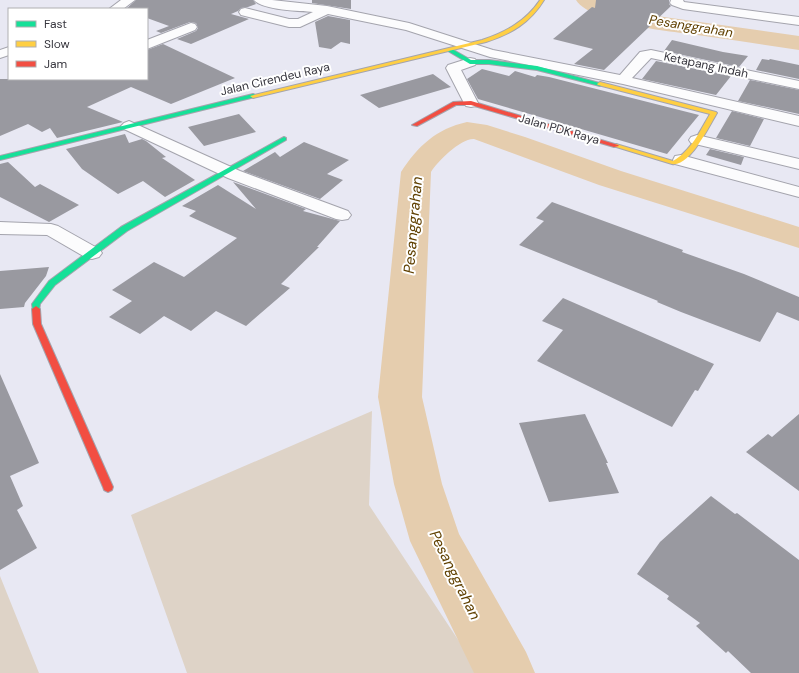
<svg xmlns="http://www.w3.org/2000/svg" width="799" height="673" font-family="'DM Sans',sans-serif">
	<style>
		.green { fill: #ded3c7 }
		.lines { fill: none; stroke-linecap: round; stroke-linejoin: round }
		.river { fill: #e5cdae; fill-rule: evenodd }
		.building { fill: #9999a0 }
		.street-casing { stroke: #a4a4ad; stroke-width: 2 }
		.fast-casing { stroke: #a4a4ad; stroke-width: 2 }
		.slow-casing { stroke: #a4a4ad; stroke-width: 2 }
		.jam-casing { stroke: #a4a4ad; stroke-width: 2 }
		.street { fill: #fcfcfd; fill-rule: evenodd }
		.fast { fill: #16e098; fill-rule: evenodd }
		.slow { fill: #ffcf43; fill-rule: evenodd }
		.jam { fill: #f24e42; fill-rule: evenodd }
		.labels { text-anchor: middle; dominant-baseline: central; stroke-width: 4; stroke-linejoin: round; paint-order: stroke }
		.far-street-label { font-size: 12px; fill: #38373f; stroke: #fff }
		.far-water-label { font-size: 13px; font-style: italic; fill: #604000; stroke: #fff }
		.water-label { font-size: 15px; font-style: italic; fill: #604000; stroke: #fff }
	</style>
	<rect width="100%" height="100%" fill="#e8e8f3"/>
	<!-- green -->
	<path class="green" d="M372,411L369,505L480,673H187L131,515Z
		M0,576L39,673H0Z"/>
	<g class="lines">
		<!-- river -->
		<path class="river" d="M576,0H601L627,10L650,15L799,36V50C770,46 741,41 711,37C681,32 593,26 576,0Z
			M467,122L487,125L525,137L621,171L799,227V248L599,185L474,139C461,138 437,162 431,172L422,397L442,484L459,534L526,652L535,673H474L410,541L394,484L378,397L401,172C418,146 436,129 467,122Z"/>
	</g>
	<!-- building -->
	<path class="building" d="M136,0H253L256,4L248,7L241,8L238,11L231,14L249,19L191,44L177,39L196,31L198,28L196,23L190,22L161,33L156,31L169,26L147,18V9H126Z
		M312,0H351V9L312,3Z
		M596,0H669V4L671,6L604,70L574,64L593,49L553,39L592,7L595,8Z
		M328,16L350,20V44L341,42L331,49L319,47L315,22Z
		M672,40L723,52L748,56L739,67L664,51Z
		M163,44L235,78L171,104L131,87L87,107L123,122L57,138L50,128L42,132L28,124L0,136V79H147V50Z
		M762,59L769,60L770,59L799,65V79L756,70Z
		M656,61L731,76L716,95L642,79Z
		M482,69L509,76L515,71L535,77L537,75L549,77L699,115L667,154L478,99L467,79Z
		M433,74L451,87L379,108L360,95Z
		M750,80L799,90V114L738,101Z
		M732,111L764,119L750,146L716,138Z
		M239,114L256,132L204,146L188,127Z
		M125,134L129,143L142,139L146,141L166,157L162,158L195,180L165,197L143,181L118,194L82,169L66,149Z
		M304,142L349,160L327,174L343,180L320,199L243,171L275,152L280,157Z
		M710,149L744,157L741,165L706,155Z
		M8,162L35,187L40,184L79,205L49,222L0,197V164Z
		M233,182L306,209L303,211L340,221L317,247H319L281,284L290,288L246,326L216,311L191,331L164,316L140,334L109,317L132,301L112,290L154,262L184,277L237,238L189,216L196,211L182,206L218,185L256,209Z
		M552,202L683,250L682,252L744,274L799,297V321L777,312L760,342L681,312L657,302L658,301L519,245L544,221L536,218Z
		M49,267L46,276L25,303L24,307L0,309V271Z
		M563,298L714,364L698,391L695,390L672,427L537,361L563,330L542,321Z
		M0,374L39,463L10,476L23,506L17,510L37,548L0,570Z
		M585,414L608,463H606L619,493L549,502L519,423Z
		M799,414V491L746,452L768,434L772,437Z
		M711,496L735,514L737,513L799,560V673H751L728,651L726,653L696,626L700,623L667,599L669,596L637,574L660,542Z"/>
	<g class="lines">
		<!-- street casing -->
		<g class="street-casing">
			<path id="street" d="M121,0H135L123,9H109Z
				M254,0H272L327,6L409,23L493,50L620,75L640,52L651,50L799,81V89L651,58L632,78L799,116V126L623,84L490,57L406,30L328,14L300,27H289L241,15L239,12L241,9L245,8L289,19H298L313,12C301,11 262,10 254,0Z
				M671,0H683L684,2L799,17V25L683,9L672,5L670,3Z
				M191,23L195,24L197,27L195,30L147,49V40Z
				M9,47V55L0,58V50Z
				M470,58L475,59L477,62L475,65L461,70L478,103L476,106L471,107L466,106L464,103L446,68L448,65Z
				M129,121L240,171L348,211L351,215L348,219L342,220L336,219L228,178L124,129L121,126L124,123Z
				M697,135L799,159V169L691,143L689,140L691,137Z
				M681,155L799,187V197L675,164L673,160L675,156Z
				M0,222L51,224L58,226L99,249L102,253L99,257L92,259L85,257L47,235L0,234Z"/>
		</g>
		<!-- fast casing -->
		<g class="fast-casing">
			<path id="fast" d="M450,48L471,60H489L537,66L603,84L600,86L537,70L489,64H470L448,51L447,50Z
				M253,94L255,95V97L0,160V156Z
				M284,137L286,138V140L127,231L55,285L40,304L39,311H33L32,304L49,281L121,227Z"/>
		</g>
		<!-- slow casing -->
		<g class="slow-casing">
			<path id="slow" d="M540,0H544C530,23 511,34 486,42L253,98L250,96L482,40C506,32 526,21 540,0Z
				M600,82L716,112L717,113C709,126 690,167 672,164L613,146L616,144L673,161C691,151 700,131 710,114L598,85L597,84Z"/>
		</g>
		<!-- jam casing -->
		<g class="jam-casing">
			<path id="jam" d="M471,101L618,145L619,146L614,147L471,105H456L417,126L412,125L453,102Z
				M36,306L40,309L41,324L113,487L112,490L108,492L104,490L103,487L33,324L32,309Z"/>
		</g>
		<!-- street -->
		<use href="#street" class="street"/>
		<!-- fast -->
		<use href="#fast" class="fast"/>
		<!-- slow -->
		<use href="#slow" class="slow"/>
		<!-- jam -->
		<use href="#jam" class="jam"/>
	</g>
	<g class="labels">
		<!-- far-street labels -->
		<g class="far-street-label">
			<text transform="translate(706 65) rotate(12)">Ketapang Indah</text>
			<text transform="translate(275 79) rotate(-13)">Jalan Cirendeu Raya</text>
			<text transform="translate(559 129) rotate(16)">Jalan PDK Raya</text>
		</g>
		<!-- far-water labels -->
		<g class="far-water-label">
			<text transform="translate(691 26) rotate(9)">Pesanggrahan</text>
		</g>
		<!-- water labels -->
		<g class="water-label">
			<text transform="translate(413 225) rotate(-85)">Pesanggrahan</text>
			<text transform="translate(455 575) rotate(64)">Pesanggrahan</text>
		</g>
	</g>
	<!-- legend -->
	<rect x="8" y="8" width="140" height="72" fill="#ffffff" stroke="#afafb2"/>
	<rect x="16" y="21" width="20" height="6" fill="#16e098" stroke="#afafb2"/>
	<text x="44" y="28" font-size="12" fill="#38373f">Fast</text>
	<rect x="16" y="41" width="20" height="6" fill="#ffcf43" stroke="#afafb2"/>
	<text x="44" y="48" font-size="12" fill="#38373f">Slow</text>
	<rect x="16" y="61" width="20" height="6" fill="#f24e42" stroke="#afafb2"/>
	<text x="44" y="68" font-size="12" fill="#38373f">Jam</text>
</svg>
